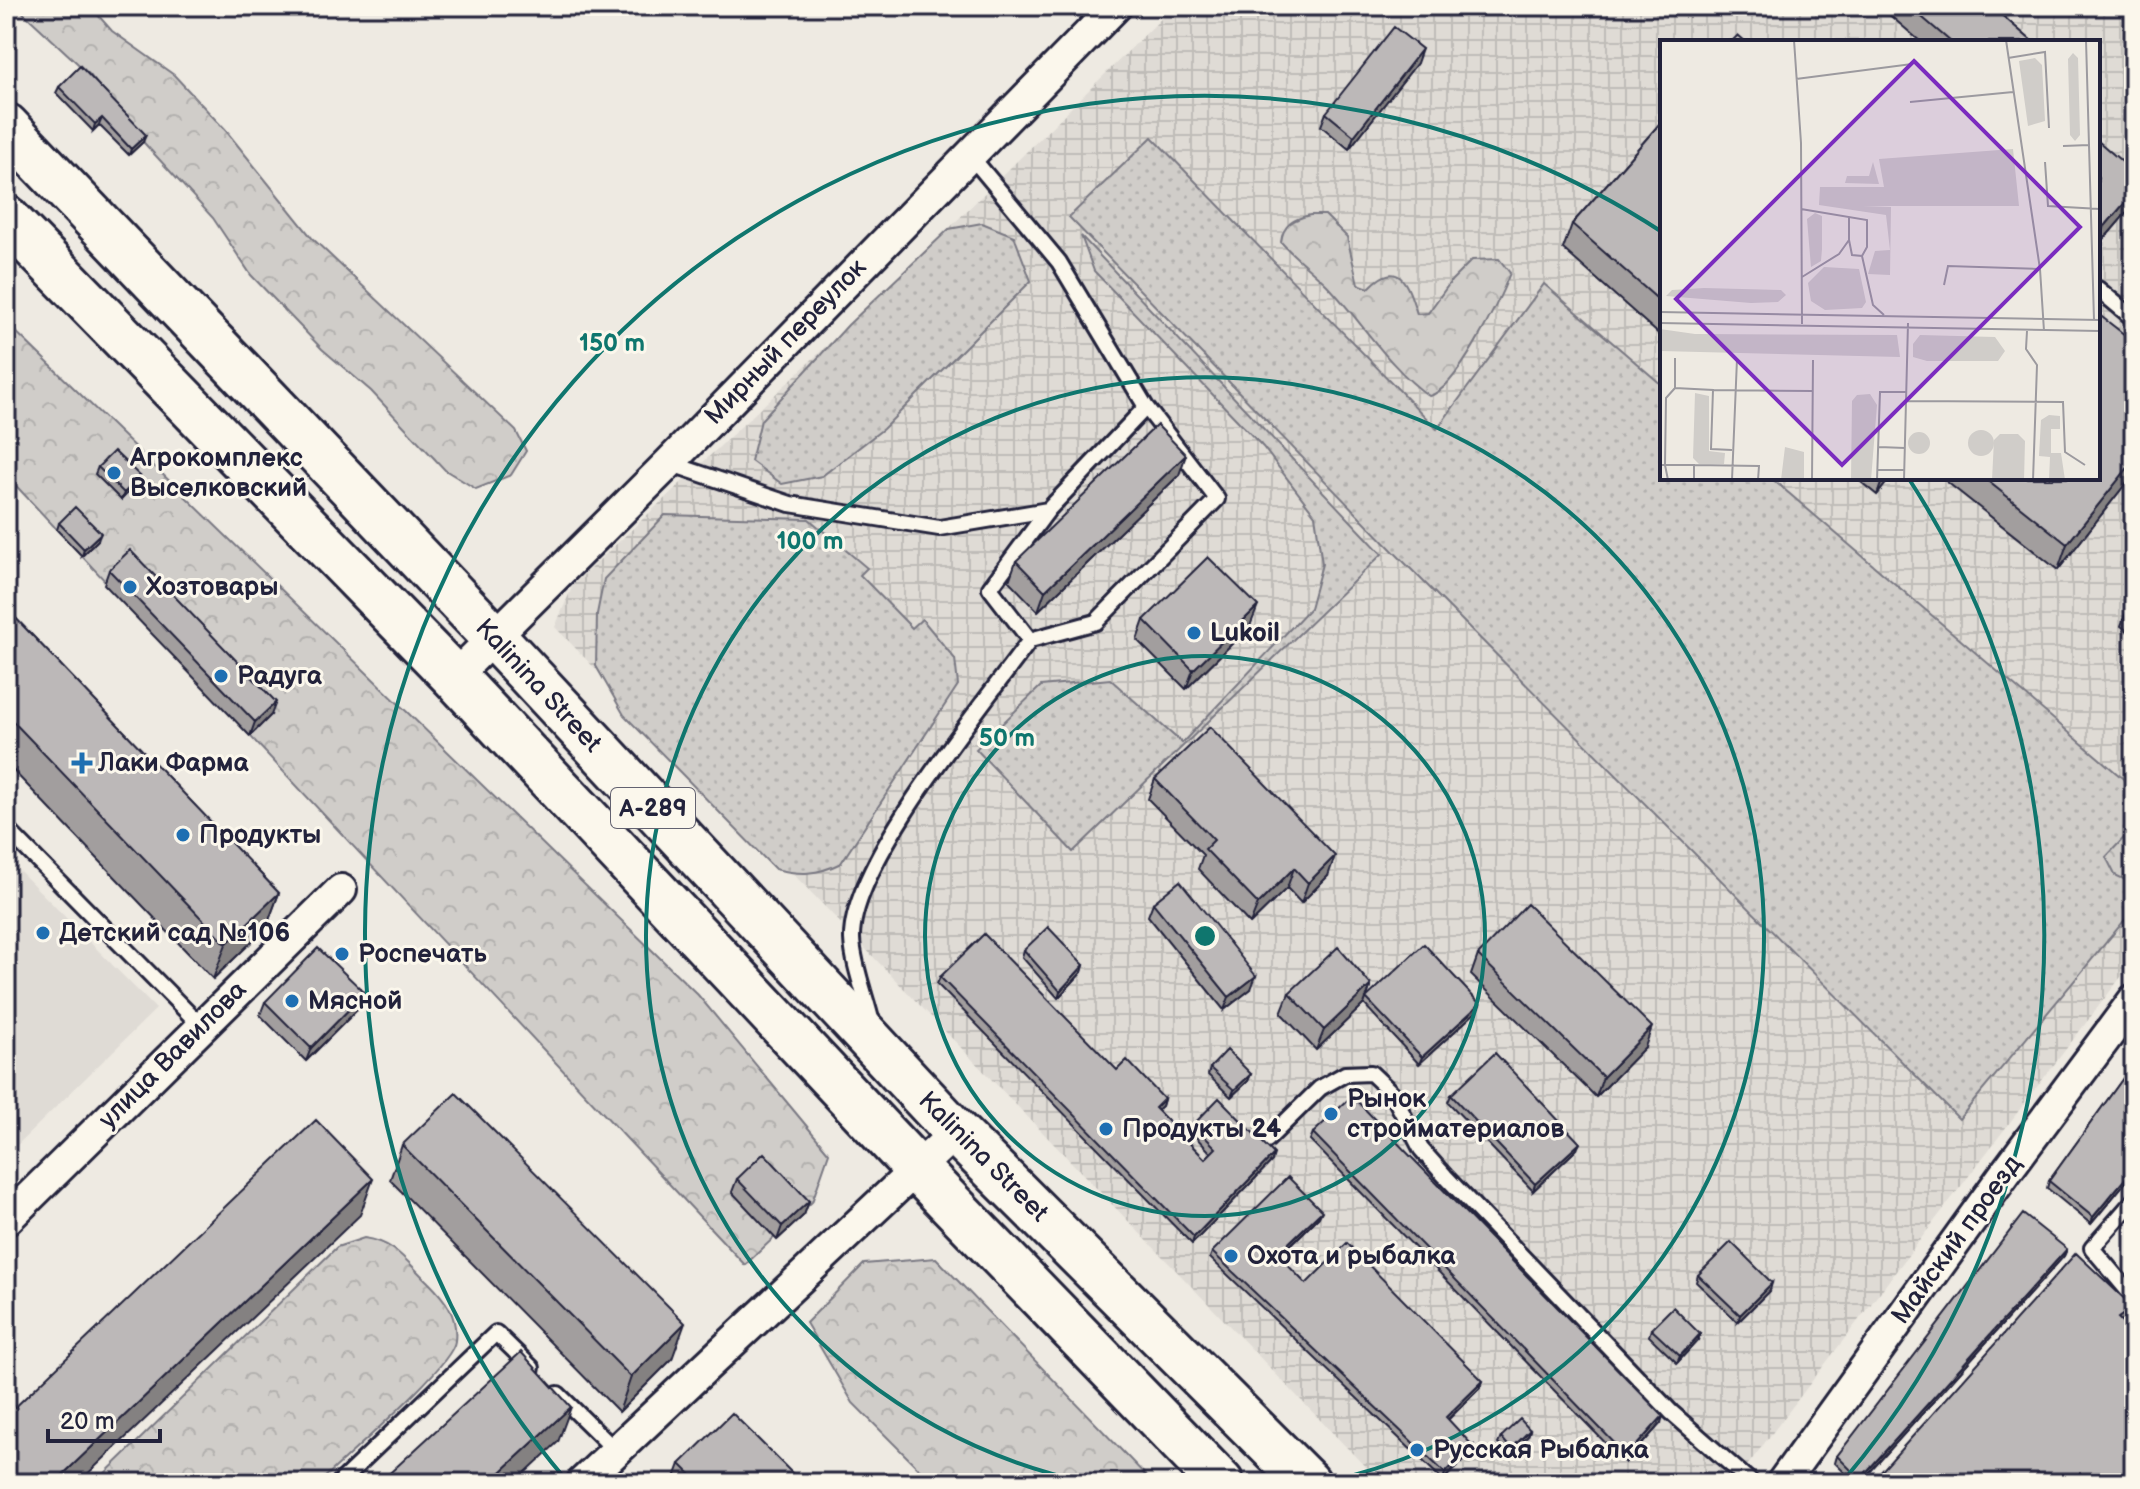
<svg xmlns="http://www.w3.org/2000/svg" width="2140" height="1489" font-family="'Balsamiq Sans',sans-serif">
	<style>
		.built { fill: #dfdbd5 }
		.industrial { fill: url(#industrial-grid); fill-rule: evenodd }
		.grass { fill: url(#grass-dots); stroke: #797882; stroke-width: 2 }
		.forest { fill: url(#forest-crowns); stroke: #797882; stroke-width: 2 }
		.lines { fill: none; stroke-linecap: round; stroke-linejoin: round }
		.lane-casing { stroke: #22223b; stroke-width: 20 }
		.street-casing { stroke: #22223b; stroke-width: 36 }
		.highway-casing { stroke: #22223b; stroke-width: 50 }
		.lane { stroke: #fbf7ec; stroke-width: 14 }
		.street { stroke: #fbf7ec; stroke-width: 30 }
		.highway { stroke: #fbf7ec; stroke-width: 44 }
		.wall { fill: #a29e9e; stroke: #22223b; stroke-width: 2 }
		.shaded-wall { fill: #848181; stroke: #22223b; stroke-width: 2 }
		.building { fill: #bcb8b8; stroke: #22223b; stroke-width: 2 }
		.ring { fill: none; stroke: #0f766e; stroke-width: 4 }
		.poi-dot { fill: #1f6fb2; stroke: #fbf7ec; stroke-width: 3 }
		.labels { text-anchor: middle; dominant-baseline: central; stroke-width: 6; stroke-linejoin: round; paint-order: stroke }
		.shield { fill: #fbf7ec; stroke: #636270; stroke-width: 2 }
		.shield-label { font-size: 24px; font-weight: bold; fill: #22223b }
		.street-label { font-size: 26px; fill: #22223b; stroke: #fbf7ec }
		.poi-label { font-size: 26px; font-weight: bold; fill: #22223b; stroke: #fbf7ec; text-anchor: start }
		.inset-road { fill: none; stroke: #9c9a9f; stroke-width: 2 }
		.view { fill: #7b2cbf; fill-opacity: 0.15; stroke: #7b2cbf; stroke-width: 4 }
		.inset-edge { fill: none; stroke: #22223b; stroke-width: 4 }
		.centre { fill: #0f766e; stroke: #fbf7ec; stroke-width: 4 }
		.ring-label { font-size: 24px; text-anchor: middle; font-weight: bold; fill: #0f766e; stroke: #fbf7ec; stroke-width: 6; stroke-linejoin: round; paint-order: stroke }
	</style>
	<defs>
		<pattern id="industrial-grid" width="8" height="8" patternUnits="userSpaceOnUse" patternTransform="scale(2)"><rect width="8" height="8" fill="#dfdbd5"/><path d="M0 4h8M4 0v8" fill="none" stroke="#bfbcb8"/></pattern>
		<pattern id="grass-dots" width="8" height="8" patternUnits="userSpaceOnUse" patternTransform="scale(2)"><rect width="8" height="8" fill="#d0cdc9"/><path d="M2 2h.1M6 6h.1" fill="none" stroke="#b2b0ae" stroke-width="1.8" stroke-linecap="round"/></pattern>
		<pattern id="forest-crowns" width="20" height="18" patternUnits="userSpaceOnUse" patternTransform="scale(2)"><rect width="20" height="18" fill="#d0cdc9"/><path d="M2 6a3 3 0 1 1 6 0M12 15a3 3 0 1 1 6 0" fill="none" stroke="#b2b0ae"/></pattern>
	</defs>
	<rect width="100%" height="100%" fill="#eeeae2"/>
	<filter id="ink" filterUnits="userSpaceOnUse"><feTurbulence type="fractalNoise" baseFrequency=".0125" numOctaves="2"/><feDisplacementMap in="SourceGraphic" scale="16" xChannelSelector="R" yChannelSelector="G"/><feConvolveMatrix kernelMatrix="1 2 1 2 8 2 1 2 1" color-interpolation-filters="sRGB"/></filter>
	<g filter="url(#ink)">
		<!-- built -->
		<path class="built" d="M6,857L156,1009L6,1156Z"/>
		<!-- industrial -->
		<path class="industrial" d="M1174,6H2134V960L1734,1483H1381L555,627L573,585L909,268ZM1662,42H2098V478H1662Z"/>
		<!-- grass -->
		<path class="grass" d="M1152,137L1437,429L1544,284L1662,385V478H1771L2134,788V909L1959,1119L1396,554L1069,217Z
			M982,223L1014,236L1031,281L883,429L822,476L782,484L751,461L761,420L848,325L949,229Z
			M1081,236L1382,554L1073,852L976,749L1041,686L1110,679L1182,743L1310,608L1322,564L1315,515L1263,447L1094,271Z
			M665,515L809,519L867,568L860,575L912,628L922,619L955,659L958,685L841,863C817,875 800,875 775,869L624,715L596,666L597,614L604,579Z"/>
		<!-- forest -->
		<path class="forest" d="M16,6H90L112,31L174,75L227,132L312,238L516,431L526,451L511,475L476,489L445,470L371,391L322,349L251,275L213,218L124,121L90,75Z
			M1310,215H1325L1347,237L1358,284L1369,288C1400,256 1408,286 1417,314L1428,313L1452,280L1472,260L1499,259L1510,273C1500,299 1456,391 1429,396C1389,368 1360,319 1327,285C1312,270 1295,258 1281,242C1283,224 1294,219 1310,215Z
			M6,322L698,995L829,1153L812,1202L745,1265L6,475Z
			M2134,827V884L2115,875L2106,857Z
			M364,1238C395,1242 406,1261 428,1282C445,1299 458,1315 455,1341C453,1366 342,1460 319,1483H95L337,1247Z
			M936,1258L1153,1483H933L853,1403L806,1323L864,1264Z"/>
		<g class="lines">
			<!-- lane casing -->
			<g class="lane-casing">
				<path id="lane" d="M969,154L1059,262L1146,407L1217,499L1096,622L1030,640
					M2098,289L2134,319
					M669,463L790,504L939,528L1048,510L1146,407
					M6,828L202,1027
					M872,1023C866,997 853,965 852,939C850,864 984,704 1030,640L990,588L1048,510
					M1267,1140L1320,1088L1345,1074L1371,1073L1392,1093L1421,1149L1445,1176L1671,1412L1752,1483
					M2134,1200L2092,1248L2134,1298
					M558,1394L616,1451
					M339,1483L496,1333L532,1368"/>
			</g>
			<!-- street casing -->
			<g class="street-casing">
				<path id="street" d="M454,677L669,463L1116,6
					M6,1220L341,890
					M582,1483L956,1132
					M1782,1483L2006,1172L2134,1000"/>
			</g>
			<!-- highway casing -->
			<g class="highway-casing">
				<path id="highway" d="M6,126L493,636L956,1132L1308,1483
					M6,218L454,677L916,1168L1221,1483"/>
			</g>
			<!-- lane -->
			<use href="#lane" class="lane"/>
			<!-- street -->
			<use href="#street" class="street"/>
			<!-- highway -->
			<use href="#highway" class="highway"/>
		</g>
		<!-- wall -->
		<path class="wall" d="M1879,6H1991L2033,42H1921Z
			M1417,63L1349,149L1321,126L1326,113Z
			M59,87L143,142L129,155L99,125L93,131L56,93Z
			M1662,121V337L1563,249L1572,224Z
			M2098,141L2134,204L2098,246Z
			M98,467L140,476L137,483L121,500L95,474Z
			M2134,473L2058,570L1942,478H2098Z
			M1179,475L1038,611L1009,581L1016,561Z
			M1856,478H1890L1877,495Z
			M59,523L98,540L82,556L57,530Z
			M109,570L271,715L250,736L104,584Z
			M2134,590V636L2121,626Z
			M6,608L279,893L266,928L213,979L6,763Z
			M1144,620L1250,626L1186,689L1137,640Z
			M1155,779L1328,876L1301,903L1287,888L1250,924L1198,869L1203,855L1148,799Z
			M1153,903L1251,989L1224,1010L1148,916Z
			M1024,950L1084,965L1082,972L1058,998L1022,957Z
			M1478,955L1645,1047L1596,1097L1471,975Z
			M940,977L1117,1070L1164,1099L1162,1106L1157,1110L1205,1159L1211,1153L1190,1131L1193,1125L1272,1161L1192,1244L937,984Z
			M1371,985L1364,1004L1316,1050L1281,1013L1289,993Z
			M1366,998L1480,1004L1477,1011L1419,1064L1364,1004Z
			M265,1002L360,1007L306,1061L260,1015Z
			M2134,1063V1172L2091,1224L2047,1188L2049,1181Z
			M1210,1068L1251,1074L1248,1081L1231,1097L1208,1075Z
			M1451,1095L1577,1149L1533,1191L1448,1102Z
			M1313,1133L1661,1423L1625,1463L1310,1140Z
			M402,1145L672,1359L619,1412L390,1180Z
			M737,1179L809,1201L804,1215L777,1240L732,1192Z
			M1319,1217L1279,1257L1306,1284L1483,1381L1480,1388L1448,1420L1471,1453L1443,1480L1210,1258L1212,1252Z
			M2067,1249L2064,1256L1860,1483H1840L1847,1475L1835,1463L1837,1456Z
			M1698,1275L1770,1290L1738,1322L1696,1282Z
			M1651,1329L1700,1334L1698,1340L1677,1363L1649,1336Z
			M1530,1430L1528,1436L1509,1455L1498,1444L1501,1437Z
			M680,1464L802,1483H673Z"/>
		<!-- shaded-wall -->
		<path class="shaded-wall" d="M1422,49L1417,63L1349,149L1354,136Z
			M102,118L99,125L93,131L95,124Z
			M146,135L143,142L129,155L131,149Z
			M2134,192V204L2098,246L2105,226Z
			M1186,455L1179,475L1038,611L1045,591Z
			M2134,460V473L2058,570L2067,544Z
			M140,476L137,483L121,500L124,493Z
			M1883,478H1890L1877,495Z
			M101,533L98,540L82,556L84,549Z
			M1258,606L1250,626L1186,689L1193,670Z
			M276,702L271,715L250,736L255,722Z
			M1335,856L1328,876L1301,903L1308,883Z
			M1294,868L1287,888L1250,924L1258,904Z
			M279,893L266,928L213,979L226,944Z
			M1084,965L1082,972L1058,998L1060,991Z
			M1256,976L1251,989L1224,1010L1229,997Z
			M1371,985L1364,1004L1316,1050L1324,1030Z
			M365,993L360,1007L306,1061L311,1048Z
			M1480,1004L1477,1011L1419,1064L1422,1057Z
			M1652,1027L1645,1047L1596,1097L1603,1077Z
			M1251,1074L1248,1081L1231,1097L1234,1090Z
			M1164,1099L1162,1106L1152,1115L1155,1108Z
			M1580,1143L1577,1149L1533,1191L1535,1184Z
			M1274,1154L1272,1161L1192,1244L1194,1237Z
			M2134,1168V1172L2091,1224L2093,1217Z
			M373,1179L360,1215L78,1483H54Z
			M809,1201L804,1215L777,1240L782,1226Z
			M1322,1211L1319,1217L1274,1261L1277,1254Z
			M2067,1249L2064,1256L1860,1483H1859L1860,1479Z
			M1772,1283L1770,1290L1738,1322L1740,1315Z
			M2133,1307L2130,1314L2116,1325L2118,1318Z
			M685,1323L672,1359L619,1412L631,1377Z
			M1700,1334L1698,1340L1677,1363L1680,1356Z
			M1483,1381L1480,1388L1443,1424L1446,1417Z
			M571,1407L558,1442L514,1483H489Z
			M1663,1416L1661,1423L1625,1463L1627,1456Z
			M1530,1430L1528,1436L1509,1455L1511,1449Z
			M1473,1446L1471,1453L1443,1480L1445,1473Z"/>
		<!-- building -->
		<path class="building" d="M1909,6H1991L2033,42H1951Z
			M1394,27L1422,49L1354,136L1326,113Z
			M1738,35L1746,42H1731Z
			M80,66L146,135L131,149L102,118L95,124L59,87Z
			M1662,121V303L1572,224Z
			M2098,141L2134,172V192L2105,226L2098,221Z
			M2098,314L2134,342V460L2067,544L1984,478H2098Z
			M1157,425L1186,455L1045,591L1016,561Z
			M114,451L140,476L124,493L98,467Z
			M75,507L101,533L84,549L59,523Z
			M130,550L276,702L255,722L109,570Z
			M1208,557L1258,606L1193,670L1144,620Z
			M6,608L279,893L226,944L6,714Z
			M1210,727L1335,856L1308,883L1294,868L1258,904L1205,849L1214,840L1155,779Z
			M1180,881L1256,976L1229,997L1153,903Z
			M1527,904L1652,1027L1603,1077L1478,955Z
			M1048,927L1084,965L1060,991L1024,950Z
			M984,934L1117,1070L1127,1060L1164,1099L1155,1108L1205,1159L1216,1148L1193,1125L1219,1098L1274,1154L1194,1237L940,977Z
			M1424,944L1480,1004L1422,1057L1366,998Z
			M1338,947L1371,985L1324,1030L1289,993Z
			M318,948L365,993L311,1048L265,1002Z
			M1227,1050L1251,1074L1234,1090L1210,1068Z
			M1495,1053L1580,1143L1535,1184L1451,1095Z
			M2134,1063V1168L2093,1217L2049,1181Z
			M456,1093L685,1323L631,1377L402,1145Z
			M1352,1096L1663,1416L1627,1456L1313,1133Z
			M316,1120L373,1179L54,1483H6V1416Z
			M764,1153L809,1201L782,1226L737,1179Z
			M1288,1177L1322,1211L1277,1254L1306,1284L1347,1243L1483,1381L1446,1417L1473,1446L1445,1473L1212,1252Z
			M2023,1214L2067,1249L1860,1479L1837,1456Z
			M1731,1242L1772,1283L1740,1315L1698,1275Z
			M2076,1253L2133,1307L2118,1318L2134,1334V1483H1871Z
			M1673,1307L1700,1334L1680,1356L1651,1329Z
			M521,1352L571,1407L489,1483H379Z
			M732,1413L802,1483H699L680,1464Z
			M1520,1419L1530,1430L1511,1449L1501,1437Z
			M1848,1473L1858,1483H1840Z"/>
	</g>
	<!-- distance rings -->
	<g class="ring">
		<circle cx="1205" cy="936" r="280"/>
		<path d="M1089 1483A559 559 0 1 1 1321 1483"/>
		<path d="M567 1481A839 839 0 0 1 1662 232M1909 479A839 839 0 0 1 1843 1481"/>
	</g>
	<!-- markers -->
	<g class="poi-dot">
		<circle cx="114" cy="473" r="8"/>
		<circle cx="130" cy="587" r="8"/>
		<circle cx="1194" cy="633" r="8"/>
		<circle cx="221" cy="676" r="8"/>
		<path d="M78 751h8v8h8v8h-8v8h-8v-8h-8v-8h8z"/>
		<circle cx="183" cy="835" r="8"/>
		<circle cx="43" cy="933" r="8"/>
		<circle cx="342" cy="954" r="8"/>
		<circle cx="292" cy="1001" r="8"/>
		<circle cx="1331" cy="1114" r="8"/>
		<circle cx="1106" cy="1129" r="8"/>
		<circle cx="1231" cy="1256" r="8"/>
		<circle cx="1417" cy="1450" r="8"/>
	</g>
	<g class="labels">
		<!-- shield labels -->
		<rect class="shield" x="611" y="788" width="84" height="40" rx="6"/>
		<g class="shield-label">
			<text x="653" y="808">А-289</text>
		</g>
		<!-- street labels -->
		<g class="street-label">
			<text transform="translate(786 342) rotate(-46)">Мирный переулок</text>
			<text transform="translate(538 686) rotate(47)">Kalinina Street</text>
			<text transform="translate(173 1055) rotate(-45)">улица Вавилова</text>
			<text transform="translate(983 1157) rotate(45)">Kalinina Street</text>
			<text transform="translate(1957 1240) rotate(-54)">Майский проезд</text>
		</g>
		<!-- poi labels -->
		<g class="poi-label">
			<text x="130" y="458">Агрокомплекс<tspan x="130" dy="30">Выселковский</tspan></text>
			<text x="146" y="587">Хозтовары</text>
			<text x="1210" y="633">Lukoil</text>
			<text x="237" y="676">Радуга</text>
			<text x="98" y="763">Лаки Фарма</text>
			<text x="199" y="835">Продукты</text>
			<text x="59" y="933">Детский сад №106</text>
			<text x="358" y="954">Роспечать</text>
			<text x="308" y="1001">Мясной</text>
			<text x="1347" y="1099">Рынок<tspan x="1347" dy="30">стройматериалов</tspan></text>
			<text x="1122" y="1129">Продукты 24</text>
			<text x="1247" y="1256">Охота и рыбалка</text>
			<text x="1433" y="1450">Русская Рыбалка</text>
		</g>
	</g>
	<!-- overview -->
	<g transform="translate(1660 40)">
		<rect width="440" height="440" fill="#eeeae2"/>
		<path d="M375,18L382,25L385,81L368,86L359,21ZM353,109L359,166H203L231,167L230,235L208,234L215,211L230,210L226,175L159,165L160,147H224L219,119ZM155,173L162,176V209L161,221L151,227L147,179ZM164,227L199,229L206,262L202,268L165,270L151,261L148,243Z" fill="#d0cdc9"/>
		<path d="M413,13L418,18L420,95L415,101L410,95L408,19ZM213,122L219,144L185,143L187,136H209ZM44,248L121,250L126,255L118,262L91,263L6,256L12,250ZM0,289L35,294L237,295L240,317L0,311ZM260,295L335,297L345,311L338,321H267L253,317V304ZM35,353L49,356V411L65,413L64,424H39L33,418ZM210,354L217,365L211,440H191L192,361L197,355ZM389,375L400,376V389H391V413H401L405,440H389L390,417L379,416L381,380ZM308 403a13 13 0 1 1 26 0a13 13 0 1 1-26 0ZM248 403a11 11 0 1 1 22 0a11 11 0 1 1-22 0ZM125,407L144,412V440H121Z" fill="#d0cdc9"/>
		<path d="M340,394H358L365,401L364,440H332L334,400Z" fill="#d0cdc9"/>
		<path class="inset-road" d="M134,0L141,103L142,284M346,0L380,229L384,291M426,0L434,280M348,18L385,12L389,88M136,39L252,24M250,62L353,52M403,106L429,105M385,122L388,166L440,169M141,169L207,180V207L202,216M189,200L192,215L202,216L213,265L224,275M142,237L179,214L189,200V177M284,245L288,226L380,229M0,272L440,280M0,283L440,291M367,291L366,309L377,325L373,440M15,348L53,350L51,409L72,410M53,350L153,351M246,361L403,362L405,412L425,425M219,407L245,408M0,425H5L6,358L15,348V318M34,425L99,426L98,440M218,430H244M8,440L5,425H34V440M72,440L77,319M152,440L153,320M217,440L220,352H246M244,440L248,283"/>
		<path class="view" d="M254,21L420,187L182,425L16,259Z"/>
		<rect width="440" height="440" class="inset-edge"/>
	</g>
	<circle cx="1205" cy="936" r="12" class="centre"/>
	<g class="ring-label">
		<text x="612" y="351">150 m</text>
		<text x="810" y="549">100 m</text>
		<text x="1007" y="746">50 m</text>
	</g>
	<!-- margin -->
	<rect width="2140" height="1489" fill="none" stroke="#fbf7ec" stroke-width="32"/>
	<rect x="16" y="16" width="2108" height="1457" fill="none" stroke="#22223b" stroke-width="3" filter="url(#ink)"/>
	<!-- scale -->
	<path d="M48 1429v12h112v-12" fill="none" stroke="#22223b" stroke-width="4"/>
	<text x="60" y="1429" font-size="24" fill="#22223b" stroke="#fbf7ec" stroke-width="6" paint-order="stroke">20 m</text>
</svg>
